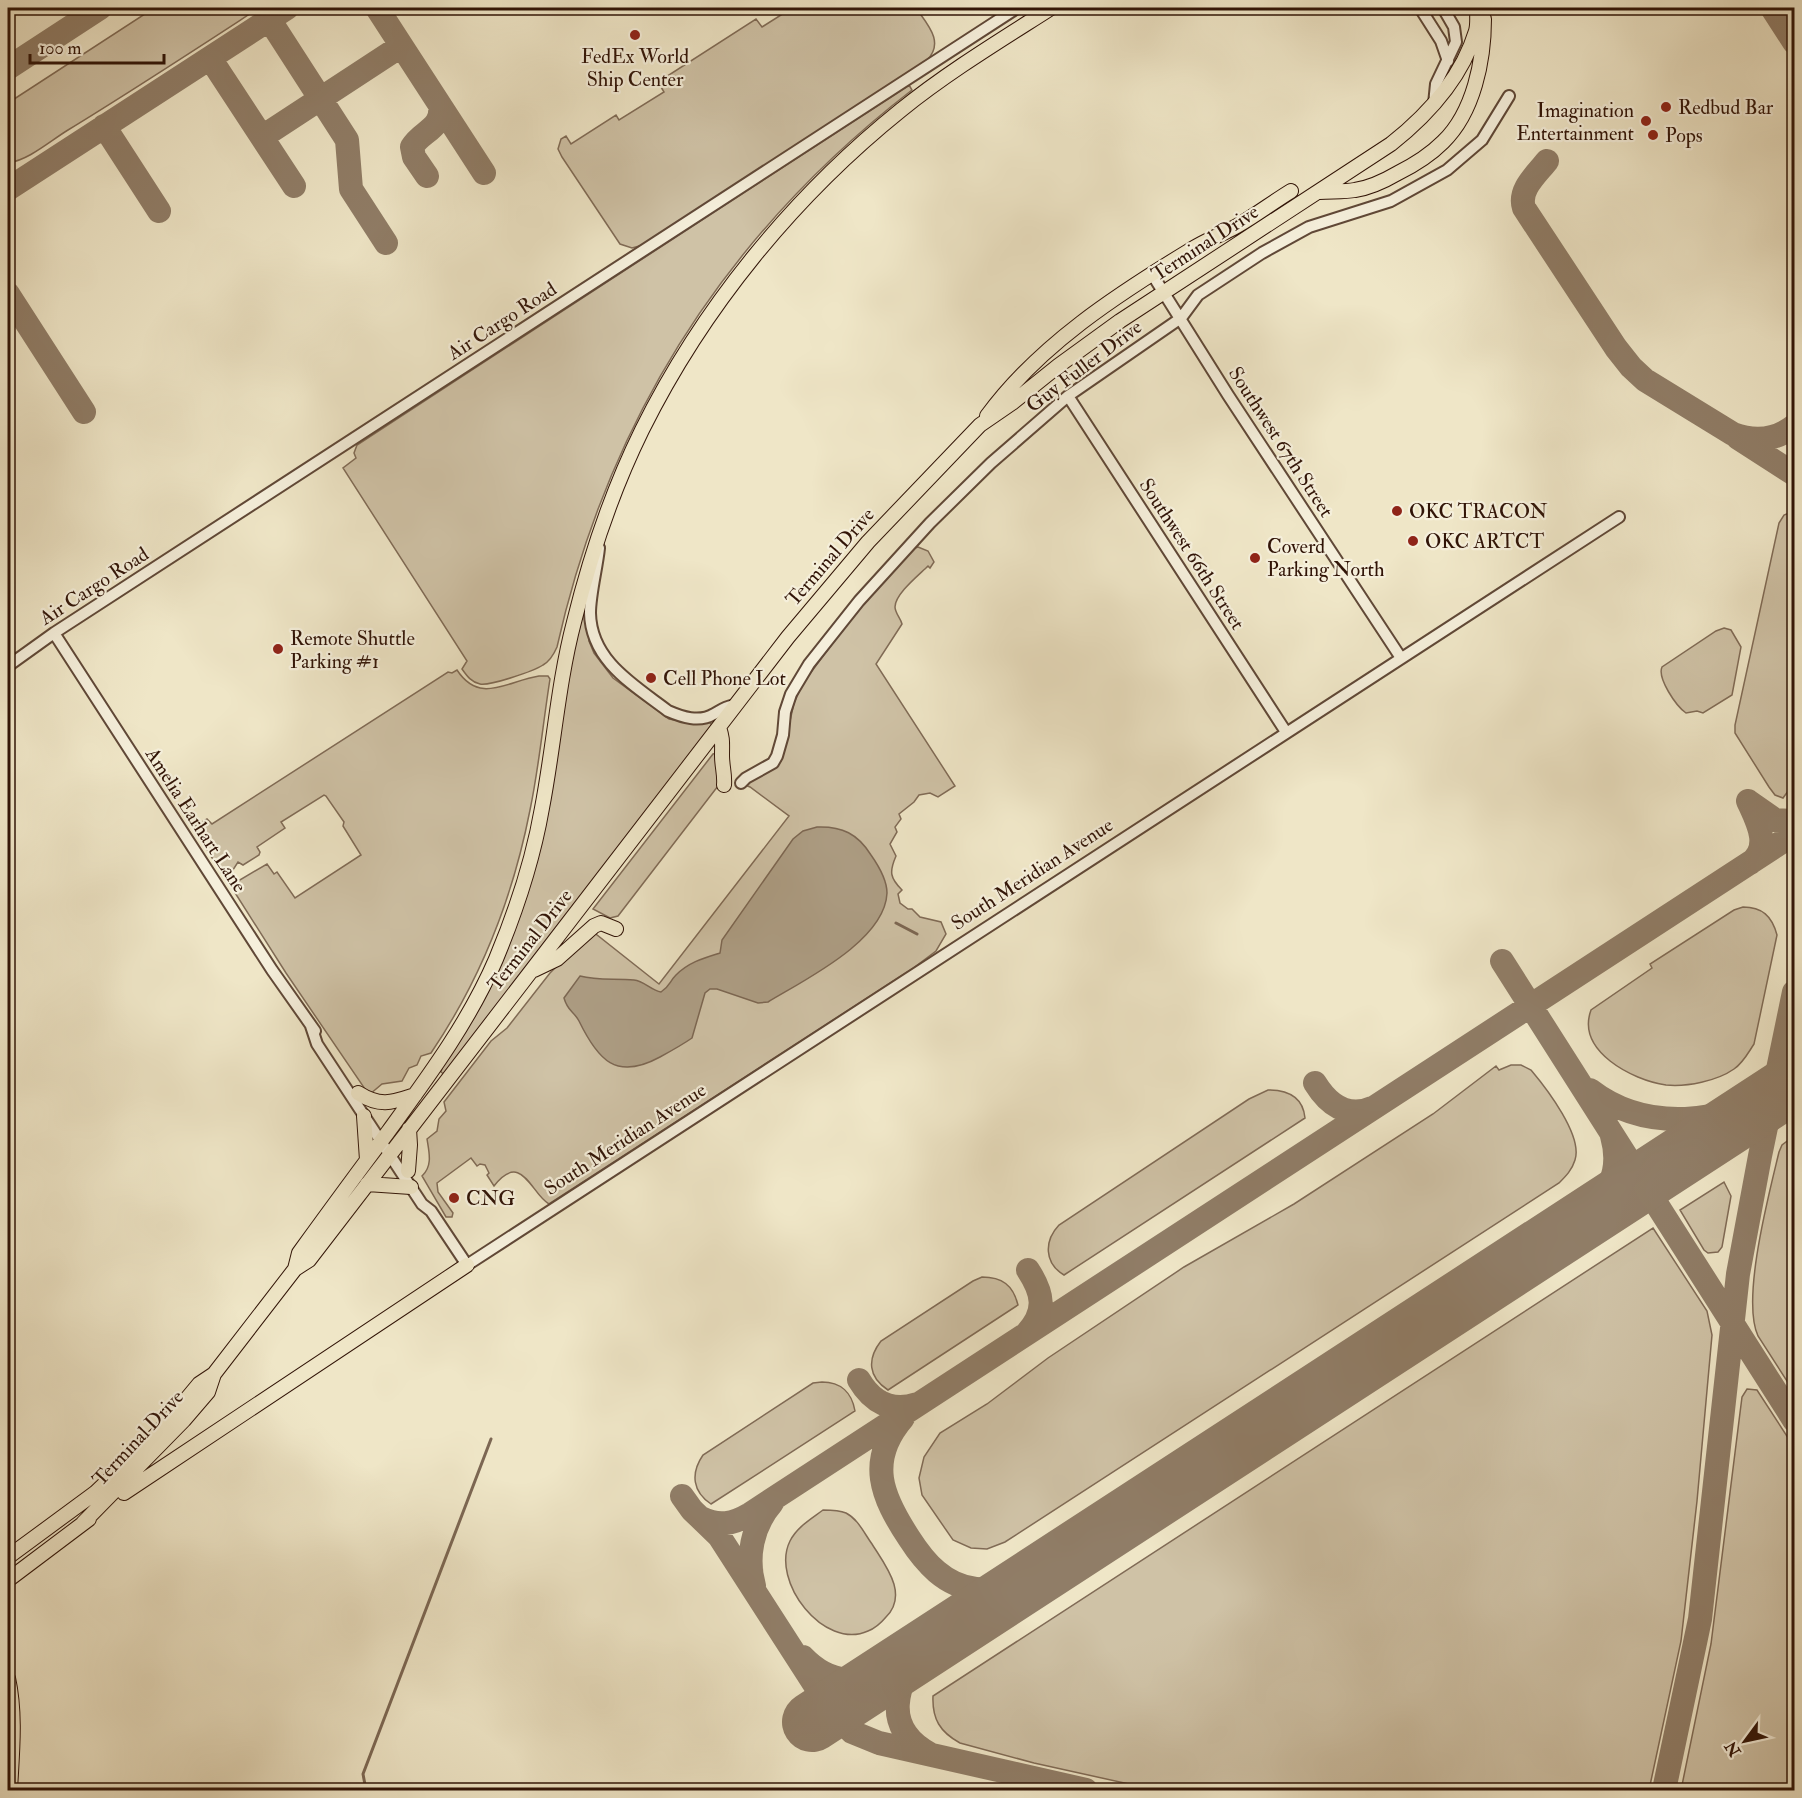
<svg xmlns="http://www.w3.org/2000/svg" width="1802" height="1798" font-family="'IM FELL Double Pica',serif">
	<style>
		.green { fill: #cfc2a6; stroke: #806b56; stroke-width: 1.5 }
		.water { fill: #ae9f86; stroke: #7c6753; stroke-width: 1.5 }
		.lines { fill: none; stroke-linecap: round; stroke-linejoin: round }
		.stream { stroke: #7c6753; stroke-width: 3 }
		.taxiway { stroke: #907d67; stroke-width: 24 }
		.runway { stroke: #907d67; stroke-width: 60 }
		.minor-casing { stroke: #604837; stroke-width: 14 }
		.major-casing { stroke: #311407; stroke-width: 16 }
		.minor { stroke: #f5efdb; stroke-width: 10 }
		.major { stroke: #efe6c7; stroke-width: 14 }
		.poi-dot { fill: #8f2418; stroke: #f5efdb; stroke-width: 2 }
		.labels { text-anchor: middle; dominant-baseline: central; stroke-width: 4.5; stroke-linejoin: round; paint-order: stroke }
		.poi-label { font-size: 20px; fill: #311407; stroke: #f5efdb; text-anchor: start }
		.street-label { font-size: 20px; fill: #311407; stroke: #f5efdb }
	</style>
	<rect width="100%" height="100%" fill="#efe6c7"/>
	<filter id="stains"><feTurbulence type="fractalNoise" baseFrequency=".00333" numOctaves="4"/><feColorMatrix values="0 0 0 0 .2 0 0 0 0 .09 0 0 0 0 .02 0 0 0 .5 -.17"/></filter>
	<radialGradient id="worn" r=".72"><stop offset=".6" stop-color="#630" stop-opacity="0"/><stop offset="1" stop-color="#630" stop-opacity=".3"/></radialGradient>
	<!-- green -->
	<path class="green" d="M154,8H259C196,49 132,91 68,130C50,141 29,160 8,163V103Z
		M788,8H916C927,24 945,42 927,60L643,245L632,248L620,244L562,157L558,149L561,139L566,136L571,144L616,115L619,120L664,92L658,82L756,19L762,27L789,10Z
		M909,85L912,90C727,233 608,419 557,647C554,654 550,661 543,665C534,671 490,686 480,684C471,682 467,676 462,669L467,661L343,468L356,458L354,453L357,445Z
		M1789,513L1794,514V783L1783,798L1775,795L1769,787L1735,733V725L1779,523L1784,515Z
		M918,547L928,551L934,562L930,568L928,566C919,575 895,594 895,607C895,613 901,619 902,624L876,664L955,786L938,797L930,793L919,795L914,802L899,814L901,819L895,827L897,832L890,844L896,856C889,872 890,878 902,890L898,894L900,903L908,909H912L920,917L941,922L946,934L936,951L912,969L549,1204C531,1194 522,1150 494,1186L487,1175L489,1173L485,1165L480,1164L477,1166L471,1158L437,1183L438,1192L453,1213L452,1217H446L422,1176C433,1166 429,1152 427,1139L437,1131L439,1119L446,1111L444,1102L491,1041L507,1028L550,973L592,931L659,984L789,816L750,787L745,785L748,782L774,768L781,761L794,703L803,683L850,620L912,549Z
		M581,614H586L589,641L594,653L613,678L669,719L692,723L709,722L712,725L445,1075L441,1072L443,1063L495,975L560,722Z
		M1724,628L1731,630L1741,647L1732,695L1703,713L1697,711L1686,713C1676,706 1657,678 1662,667L1716,631Z
		M457,670C480,705 507,681 539,676H548L550,679C543,723 539,767 530,810C513,897 481,979 431,1053L421,1056L417,1065L409,1068L402,1081L382,1084L369,1095L286,973L232,888L233,884L267,864L274,874L277,872L295,898L361,855L343,826L344,822L326,796L324,795L281,822L285,828L257,847L260,852L259,855L243,865L238,862L231,873L226,876L222,874L193,827L207,819L212,824L448,672L452,673Z
		M717,753L718,786L618,916L610,918L593,909L713,754Z
		M1743,907C1762,907 1772,916 1777,935L1754,1044C1748,1053 1743,1063 1734,1069C1717,1081 1687,1087 1666,1085C1632,1080 1576,1051 1591,1010L1652,968L1650,964L1734,910Z
		M1511,1065H1521L1531,1070C1547,1089 1583,1136 1575,1160C1572,1170 1566,1176 1559,1183L1005,1542L987,1549L971,1548L953,1540L922,1495L919,1478L924,1457L940,1433L987,1404L1048,1358L1184,1267L1294,1204L1433,1114L1496,1066L1499,1070Z
		M1268,1090C1287,1090 1303,1097 1305,1118L1064,1275C1044,1263 1044,1241 1059,1225L1249,1099Z
		M1794,1136V1392L1758,1336C1741,1299 1769,1194 1779,1152L1782,1145Z
		M1724,1182L1731,1196L1722,1247L1718,1252L1708,1253L1704,1250L1680,1210Z
		M1653,1228L1707,1311L1712,1335L1697,1501L1681,1641L1649,1790H1156L1034,1763L960,1743C940,1732 932,1719 933,1696Z
		M982,1277C1002,1277 1013,1285 1018,1305L888,1390C868,1377 867,1359 881,1341L973,1281Z
		M822,1382C841,1382 852,1393 855,1411L711,1504C693,1492 690,1474 703,1455L813,1383Z
		M1747,1389L1757,1390L1794,1447V1790H1681L1711,1644L1742,1397Z
		M823,1510C831,1510 839,1510 846,1513C858,1519 864,1533 872,1544C885,1565 909,1594 886,1617C881,1623 876,1628 868,1631C824,1651 770,1581 790,1541C797,1527 811,1519 823,1510Z"/>
	<!-- water -->
	<path class="water" d="M817,827C842,826 858,834 871,855C878,865 887,881 887,893C885,941 804,980 768,1002L758,1003L717,989H710L705,993L692,1038C682,1045 671,1051 660,1057C616,1081 598,1060 579,1021C573,1010 568,1012 564,998L580,976C598,981 616,978 634,980C644,981 651,990 661,992C671,985 669,982 676,975C689,962 704,958 720,953L722,940L793,839L803,831Z"/>
	<g class="lines">
		<!-- stream -->
		<path class="stream" d="M896,923L917,934
			M366,1790L363,1774L491,1439"/>
		<!-- taxiway -->
		<path class="taxiway" d="M377,8L484,173
			M1772,8L1794,42
			M269,19L347,140L351,189L386,243
			M210,58L294,186
			M8,68L100,8
			M104,126L159,211
			M262,137L401,46
			M1547,161C1536,175 1518,190 1524,208L1616,348L1631,367L1645,380L1733,434C1755,442 1776,440 1794,426
			M427,176L414,157L412,147C421,131 443,129 440,106
			M8,189L287,8
			M8,294L84,412
			M1738,438L1794,474
			M1748,801C1757,821 1772,847 1750,863
			M1748,801L1775,820L1794,821
			M1502,961L1794,1420
			M1315,1083C1328,1104 1347,1119 1372,1108
			M1590,1090C1647,1134 1723,1123 1783,1090
			M1580,1222C1606,1196 1623,1175 1612,1136
			M1027,1333C1047,1311 1043,1293 1028,1270
			M859,1380C872,1402 891,1413 917,1404
			M903,1418C866,1461 882,1497 909,1538C925,1563 945,1586 976,1589C1007,1592 1030,1577 1057,1563
			M682,1496L692,1510L719,1536L831,1710L852,1732L879,1743L1086,1790
			M701,1518C719,1527 733,1524 750,1514L1794,834
			M754,1586C746,1557 752,1526 772,1503
			M924,1649C895,1683 881,1728 930,1754
			M803,1657C831,1686 859,1684 893,1669
			M1664,1790L1700,1619L1738,1274L1760,1156L1794,992"/>
		<!-- runway -->
		<path class="runway" d="M812,1722L1794,1083"/>
		<!-- minor casing -->
		<g class="minor-casing">
			<path id="minor" d="M1420,8L1441,41L1448,61
				M1434,104L1436,84L1456,42L1454,27L1443,8
				M1152,274L1228,395L1401,658
				M1068,396L1286,732
				M599,548C597,568 590,594 590,613C591,661 634,685 668,711C682,717 699,723 714,714C723,709 725,707 736,705
				M54,633L272,970L315,1031
				M8,666L54,633L1017,8
				M741,783L746,778L773,763L777,756L783,735L785,712L791,694L809,664L859,601L930,523L991,463L1068,396L1181,318L1198,295L1262,253L1309,227L1391,201L1447,170L1482,140L1509,96
				M311,1026L317,1044L422,1204L431,1211L467,1265L1619,517"/>
		</g>
		<!-- major casing -->
		<g class="major-casing">
			<path id="major" d="M1319,192C1331,191 1344,192 1355,190C1369,188 1386,180 1398,173C1414,165 1430,155 1443,142C1474,112 1484,60 1484,19
				M987,416C1039,345 1118,294 1192,249C1206,240 1223,234 1237,226C1256,215 1273,202 1291,191
				M719,727C723,740 722,742 722,756C722,766 725,775 724,785
				M534,970L557,959L594,926L601,923L616,929
				M358,1093C380,1107 391,1103 415,1095
				M364,1116L367,1160
				M408,1171L410,1145L409,1129
				M367,1184L411,1187
				M295,1269L299,1253C328,1213 358,1172 388,1132C428,1077 469,1022 496,959C516,911 533,860 542,808C554,746 558,683 574,622C590,557 612,491 642,430C703,307 794,196 901,110C948,72 1001,40 1051,8
				M124,1493L467,1265
				M83,1523L184,1420L208,1392L214,1374L295,1269L309,1260L788,637L868,542L980,425L1012,403L1058,366L1120,321L1391,144C1429,114 1462,77 1476,31C1478,24 1477,15 1477,8
				M8,1557L95,1493L159,1432L199,1384L214,1374
				M8,1580L89,1519
				M8,1678C16,1714 12,1753 10,1790"/>
		</g>
		<!-- minor -->
		<use href="#minor" class="minor"/>
		<!-- major -->
		<use href="#major" class="major"/>
	</g>
	<!-- markers -->
	<g class="poi-dot">
		<circle cx="635" cy="35" r="6"/>
		<circle cx="1666" cy="107" r="6"/>
		<circle cx="1646" cy="121" r="6"/>
		<circle cx="1653" cy="135" r="6"/>
		<circle cx="1397" cy="511" r="6"/>
		<circle cx="1413" cy="541" r="6"/>
		<circle cx="1255" cy="558" r="6"/>
		<circle cx="278" cy="649" r="6"/>
		<circle cx="651" cy="678" r="6"/>
		<circle cx="454" cy="1198" r="6"/>
	</g>
	<g class="labels">
		<!-- poi labels -->
		<g class="poi-label">
			<text x="635" y="56" text-anchor="middle">FedEx World<tspan x="635" dy="23">Ship Center</tspan></text>
			<text x="1678" y="107">Redbud Bar</text>
			<text x="1634" y="110" text-anchor="end">Imagination<tspan x="1634" dy="23">Entertainment</tspan></text>
			<text x="1665" y="135">Pops</text>
			<text x="1409" y="511">OKC TRACON</text>
			<text x="1425" y="541">OKC ARTCT</text>
			<text x="1267" y="546">Coverd<tspan x="1267" dy="23">Parking North</tspan></text>
			<text x="290" y="638">Remote Shuttle<tspan x="290" dy="23">Parking #1</tspan></text>
			<text x="663" y="678">Cell Phone Lot</text>
			<text x="466" y="1198">CNG</text>
		</g>
		<!-- street labels -->
		<g class="street-label">
			<text transform="translate(1205 243) rotate(-33)">Terminal Drive</text>
			<text transform="translate(502 321) rotate(-33)">Air Cargo Road</text>
			<text transform="translate(1084 366) rotate(-37)">Guy Fuller Drive</text>
			<text transform="translate(1281 442) rotate(57)">Southwest 67th Street</text>
			<text transform="translate(1192 554) rotate(57)">Southwest 66th Street</text>
			<text transform="translate(830 557) rotate(-49)">Terminal Drive</text>
			<text transform="translate(94 586) rotate(-33)">Air Cargo Road</text>
			<text transform="translate(196 820) rotate(57)">Amelia Earhart Lane</text>
			<text transform="translate(1032 874) rotate(-33)">South Meridian Avenue</text>
			<text transform="translate(530 940) rotate(-52)">Terminal Drive</text>
			<text transform="translate(625 1139) rotate(-33)">South Meridian Avenue</text>
			<text transform="translate(138 1438) rotate(-47)">Terminal Drive</text>
		</g>
	</g>
	<!-- margin -->
	<rect width="1802" height="1798" fill="none" stroke="#efe6c7" stroke-width="30"/>
	<rect x="9" y="9" width="1784" height="1780" fill="none" stroke="#311407" stroke-width="3"/>
	<rect x="15" y="15" width="1772" height="1768" fill="none" stroke="#311407" stroke-width="1.5"/>
	<!-- north arrow -->
	<g transform="translate(1745 1741) rotate(237)" stroke="#f5efdb" stroke-width="4.5" paint-order="stroke">
	<path d="M0-4.5L10 22L0 15L-10 22Z" fill="#311407"/>
	<text y="-9" font-size="16" font-weight="bold" text-anchor="middle" fill="#311407">N</text>
	</g>
	<!-- scale -->
	<path d="M30 54v9h134v-9" fill="none" stroke="#311407" stroke-width="3"/>
	<text x="39" y="54" font-size="18" fill="#311407" stroke="#f5efdb" stroke-width="4.5" paint-order="stroke">100 m</text>
	<rect width="100%" height="100%" filter="url(#stains)"/>
	<rect width="100%" height="100%" fill="url(#worn)"/>
</svg>
